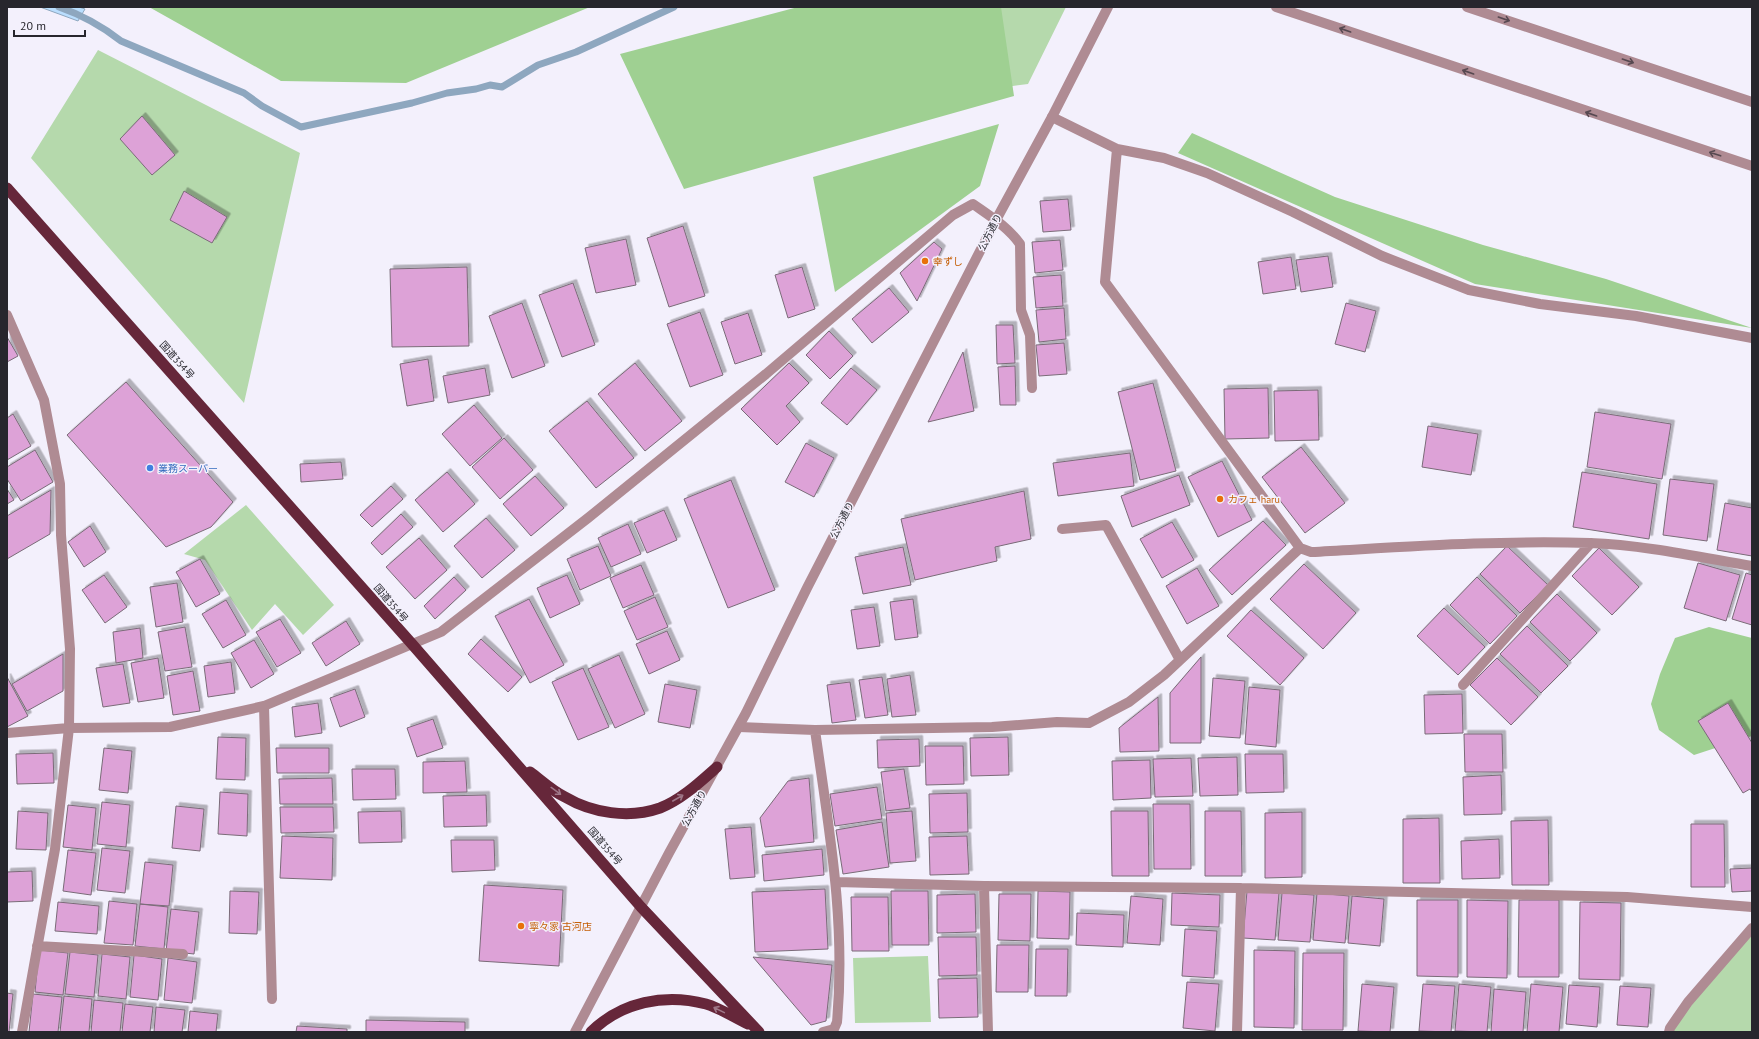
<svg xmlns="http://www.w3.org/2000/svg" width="1759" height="1039" font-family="'PT Sans','Noto Sans JP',sans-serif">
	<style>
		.green { fill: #b5d9ac }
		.forest { fill: #9fd092 }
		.water { fill: #badefe; stroke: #8ea7bf }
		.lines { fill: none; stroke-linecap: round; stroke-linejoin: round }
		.stream { stroke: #8ea7bf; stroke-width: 7 }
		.building { fill: #dda2d7; stroke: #7a6b78; filter: url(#shadow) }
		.minor { stroke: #af8b93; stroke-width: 10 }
		.tertiary { stroke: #af8b93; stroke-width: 10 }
		.trunk { stroke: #66273a; stroke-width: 11 }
		.oneway { stroke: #574951 }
		.oneway2 { stroke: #9e7788 }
		.food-dot { fill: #e8710a; stroke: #f3f0fc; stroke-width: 1.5 }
		.shop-dot { fill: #3f7fe0; stroke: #f3f0fc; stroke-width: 1.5 }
		.labels { text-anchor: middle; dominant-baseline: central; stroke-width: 3; stroke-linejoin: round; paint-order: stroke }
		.street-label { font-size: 10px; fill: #27262d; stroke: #f3f0fc }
		.food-label { font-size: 10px; fill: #c56008; stroke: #f3f0fc; text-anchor: start }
		.shop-label { font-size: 10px; fill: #366cbe; stroke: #f3f0fc; text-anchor: start }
	</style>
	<defs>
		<filter id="shadow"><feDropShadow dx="3.5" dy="-3.5" stdDeviation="0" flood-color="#0004"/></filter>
	</defs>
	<rect width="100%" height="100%" fill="#f3f0fc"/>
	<!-- green -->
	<path class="green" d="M984,7H1066L1028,84L991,89Z
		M98,50L300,153L244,403L31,158Z
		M246,505L334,605L303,635L275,604L252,630L205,560L184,554Z
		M1752,928V1032H1669Z
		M928,956L931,1022L855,1023L853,958Z"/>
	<!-- forest -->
	<path class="forest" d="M149,7H590L406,83L281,81Z
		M798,7H1001L1014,96L684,189L620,54Z
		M999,124L980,186L835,292L813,177Z
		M1192,133L1335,197L1483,245L1606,279L1752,328L1475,284L1178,153Z
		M1709,627L1752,638V736L1694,755L1659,730L1651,704L1660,674L1675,638Z"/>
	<!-- water -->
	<path class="water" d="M40,7H79L85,9L78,21Z"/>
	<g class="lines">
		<!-- stream -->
		<path class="stream" d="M59,7C82,15 102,26 121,41L244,93L262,106L301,127L412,103L447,93L476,89L490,85L502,87L538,65L576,52L674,7"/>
	</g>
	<!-- building -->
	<path class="building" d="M142,116L175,155L152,175L120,139Z
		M184,191L227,217L212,243L170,220Z
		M1068,199L1071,230L1043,232L1040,201Z
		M683,226L705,296L669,307L647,238Z
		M626,239L636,285L596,293L585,248Z
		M1060,240L1063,270L1035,273L1032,242Z
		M934,242L942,249L917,301L900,273Z
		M1328,256L1333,287L1301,292L1296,260Z
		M1291,257L1296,289L1263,294L1258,262Z
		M467,267L469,346L392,347L390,269Z
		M802,267L815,309L788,318L775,275Z
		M1061,275L1063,306L1036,308L1033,277Z
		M573,283L595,345L562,357L539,295Z
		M889,288L909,312L872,343L852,319Z
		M522,303L545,366L512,378L489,316Z
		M1346,303L1376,311L1365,352L1335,344Z
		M1064,308L1066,339L1039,342L1036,310Z
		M700,312L723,375L690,387L667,324Z
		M748,313L762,355L735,364L721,322Z
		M996,325H1013L1015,363L997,364Z
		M829,331L853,356L830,379L806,355Z
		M7,337L18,356L7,362Z
		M1064,343L1067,374L1039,376L1036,345Z
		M963,352L974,411L928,422Z
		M428,359L434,401L407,406L400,364Z
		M635,363L682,421L645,451L598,394Z
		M789,363L809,383L786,406L800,422L777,445L741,409Z
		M1015,366L1016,405H1000L998,367Z
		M485,368L490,395L448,403L443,376Z
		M851,368L877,390L847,425L821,403Z
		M126,382L233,502L211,527L166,547L67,435Z
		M1153,383L1176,471L1140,480L1118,392Z
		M1268,388L1269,438L1225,439L1224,389Z
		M1318,390L1319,440L1275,441L1274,391Z
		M587,401L634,458L596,488L549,431Z
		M474,405L502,438L470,466L442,434Z
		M1595,412L1671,424L1662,479L1587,467Z
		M13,414L31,446L7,460V418Z
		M1428,426L1478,434L1471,475L1422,467Z
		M504,438L533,470L500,499L472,467Z
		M806,443L834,458L814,497L785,482Z
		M1301,447L1345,503L1305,533L1262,477Z
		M35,450L53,482L21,501L7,479V467Z
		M1130,453L1134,486L1058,496L1053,463Z
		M1222,461L1252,520L1218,537L1188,477Z
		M341,462L343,479L301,482L300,464Z
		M447,472L475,504L443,532L415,500Z
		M1582,472L1657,484L1649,539L1573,527Z
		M1179,475L1190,505L1132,527L1121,496Z
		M535,476L564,508L531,536L503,504Z
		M1670,479L1714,484L1707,541L1663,535Z
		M731,480L775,590L728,608L684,499Z
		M391,486L403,499L372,527L360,515Z
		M7,489L14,500L7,504Z
		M51,490L50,534L7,559V516Z
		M1024,491L1031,539L995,547L997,561L915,580L901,519Z
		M1725,503L1752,508V556L1717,550Z
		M664,510L677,540L647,553L634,523Z
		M401,514L413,527L382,555L371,543Z
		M486,518L515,550L482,578L454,546Z
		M1263,521L1286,545L1232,595L1209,570Z
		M1172,522L1194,560L1162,578L1140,539Z
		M628,524L641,554L611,567L598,538Z
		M90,526L106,552L84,567L68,542Z
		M419,538L447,570L415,599L386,567Z
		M598,546L611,576L580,590L567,559Z
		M1507,546L1548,585L1520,613L1480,574Z
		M903,547L911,585L863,594L855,557Z
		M1599,548L1639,587L1612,615L1572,576Z
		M200,559L220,594L196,607L176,572Z
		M1698,563L1740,575L1726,621L1684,608Z
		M1304,564L1356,613L1323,649L1270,599Z
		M641,565L654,595L623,608L610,578Z
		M1197,568L1219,606L1187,624L1166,586Z
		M1746,573L1752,575V625L1732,619Z
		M104,575L127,607L105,623L82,590Z
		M567,575L580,604L550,618L537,588Z
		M454,577L466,590L435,619L424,606Z
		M1477,577L1517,616L1490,644L1450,605Z
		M177,583L183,622L156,627L150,587Z
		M1557,594L1597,633L1570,661L1530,622Z
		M655,597L668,627L637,640L624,611Z
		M529,599L564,665L530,683L495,616Z
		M913,599L918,637L895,640L890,602Z
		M226,600L246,635L223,648L202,614Z
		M874,607L880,646L857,649L851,610Z
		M1444,608L1485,647L1458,675L1417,636Z
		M1251,610L1304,658L1280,685L1227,636Z
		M280,619L301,653L277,667L256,632Z
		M346,621L360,644L326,666L312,643Z
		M1527,626L1568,666L1541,693L1500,654Z
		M185,627L192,667L165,671L158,632Z
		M140,628L143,658L116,663L113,632Z
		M667,631L680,660L649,674L636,644Z
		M481,639L522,677L508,692L468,654Z
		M254,640L274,674L251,688L231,653Z
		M63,654V691L27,711L12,684Z
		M619,655L645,714L615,728L588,669Z
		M1201,657V743H1170V693Z
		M158,658L164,698L138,702L131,663Z
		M1497,658L1538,697L1511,725L1470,685Z
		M231,662L235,693L208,697L204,666Z
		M123,664L130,703L103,707L96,668Z
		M583,668L609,727L578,740L552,682Z
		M193,671L200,711L173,715L167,676Z
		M910,675L916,715L892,717L887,679Z
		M7,677L28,716L7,727Z
		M882,677L888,715L865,718L859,680Z
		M1213,678L1245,681L1240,738L1209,736Z
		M850,682L856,720L832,723L827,685Z
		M665,684L697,690L690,728L658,722Z
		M1249,687L1280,690L1276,747L1245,744Z
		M355,689L365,717L340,727L330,698Z
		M1462,694L1463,733L1425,734L1424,695Z
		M1158,697L1159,751L1120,752L1119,728Z
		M318,703L322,733L295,737L292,707Z
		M1728,703L1752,743V792L1750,789L1743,793L1698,721Z
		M433,719L443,748L417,757L407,728Z
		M1464,734H1502L1503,772H1465Z
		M218,737L246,738L245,780L216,779Z
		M1008,737L1009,775L971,776L970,738Z
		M919,739L920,766L878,768L877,740Z
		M925,746H963L964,784L926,785Z
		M104,748L132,751L128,793L99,790Z
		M276,748H329V773H277Z
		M53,753L54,783L17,784L16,754Z
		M1245,754H1283L1284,792L1246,793Z
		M1237,757L1238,795L1200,796L1198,758Z
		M1191,758L1193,796L1155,797L1153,759Z
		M1150,760L1151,798L1113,800L1112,761Z
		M465,761L467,792L423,793V762Z
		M352,769H395L396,799L353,800Z
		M904,769L910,808L886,811L881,772Z
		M1501,775L1502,814L1464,815L1463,777Z
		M332,778L333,804H280L279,779Z
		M809,778L814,842L765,847L760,818L788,781Z
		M877,787L882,819L835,826L830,794Z
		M220,792L248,794L247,836L218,834Z
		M967,793L968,832L930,833L929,794Z
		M486,795L487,826L444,827L443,796Z
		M102,802L130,805L126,847L97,844Z
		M1153,804H1190L1191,869H1154Z
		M68,805L96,808L92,850L63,847Z
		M176,806L204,809L200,851L172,848Z
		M280,807H333L334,832L281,833Z
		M18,811L48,813L46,850L16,849Z
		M401,811L402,842L359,843L358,812Z
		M912,811L916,861L890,863L886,813Z
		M1111,811H1148L1149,876H1112Z
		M1205,811H1241L1242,876H1205Z
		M1302,812V877L1265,878V813Z
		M1439,818L1440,883H1403V819Z
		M1548,820L1549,885H1512L1511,821Z
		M882,822L889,867L843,874L836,830Z
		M1691,824H1724L1725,887H1691Z
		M751,827L755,877L730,879L725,829Z
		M282,836L333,838L332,880L280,878Z
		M967,836L969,874L930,875L929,837Z
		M1499,839L1500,878L1462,879L1461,841Z
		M451,840H494L495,870L452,872Z
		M102,848L130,851L125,893L97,890Z
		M822,849L824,875L764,881L762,855Z
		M68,850L96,853L91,895L63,891Z
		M145,862L173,865L169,906L140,904Z
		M1752,868V891L1732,892L1730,869Z
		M32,871L33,901L7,902V872Z
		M484,885L563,890L559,966L479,961Z
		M825,889L828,949L755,952L752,892Z
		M230,891L259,892L257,934L229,933Z
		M891,891H928L929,945H892Z
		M1038,891L1070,892L1069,939L1037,938Z
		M1247,891L1279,893L1275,940L1243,938Z
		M1172,893L1220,895L1219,927L1171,925Z
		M1282,893L1314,895L1310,942L1278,940Z
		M1317,893L1349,896L1345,943L1313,940Z
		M975,894L976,932L937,933V895Z
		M999,894H1031L1030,941L998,940Z
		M1131,896L1163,899L1160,945L1127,943Z
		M1352,896L1384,899L1380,946L1348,943Z
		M851,897H888L889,951H852Z
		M1417,900H1458V977L1417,976Z
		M1467,900L1508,901L1507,978L1467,977Z
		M1519,900H1559V977H1518Z
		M109,901L137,904L133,945L104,943Z
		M58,902L99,906L97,934L55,931Z
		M1580,902L1621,903L1620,980L1579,979Z
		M140,904L168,907L164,949L135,946Z
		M171,909L199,912L194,954L166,951Z
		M1077,913L1124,915L1123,947L1076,945Z
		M1185,929L1217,931L1214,978L1182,976Z
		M938,937H976L977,975L939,976Z
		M997,945H1029L1028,992H996Z
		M1036,949H1068L1067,996H1035Z
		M39,950L68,953L63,995L35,992Z
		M1254,950L1295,951L1294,1028L1254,1027Z
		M70,952L98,955L94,997L65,994Z
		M1303,953H1344L1343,1030H1302Z
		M102,954L130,957L126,999L98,996Z
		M134,955L162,959L158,1000L130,997Z
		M753,957L832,965L826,1021L811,1025Z
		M168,958L197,962L192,1003L164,1000Z
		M977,978L978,1017L939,1018L938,979Z
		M1187,982L1219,984L1215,1031L1183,1028Z
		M1362,984L1394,987L1390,1032L1358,1031Z
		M1423,984L1455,986L1451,1032L1419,1031Z
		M1459,984L1491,987L1487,1032L1455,1031Z
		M1531,984L1563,987L1559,1032H1527Z
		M1569,985L1600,987L1597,1027L1566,1024Z
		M1620,986L1651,988L1648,1027L1617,1025Z
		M1494,989L1526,992L1523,1032H1491Z
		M7,993L13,994L9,1032H7Z
		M33,994L62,997L58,1032H29Z
		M64,996L92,999L89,1032H60Z
		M94,1000L123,1003L120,1032H91Z
		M125,1004L153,1007L150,1032H122Z
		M156,1007L185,1010L182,1032H154Z
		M190,1011L218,1014L216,1032H188Z
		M366,1020L465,1022V1032H366Z
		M297,1026L347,1029V1032H296Z"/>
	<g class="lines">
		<!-- minor -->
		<path class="minor" d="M1276,7L1752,166
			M1467,7L1752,102
			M1052,117L1117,149L1164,158L1207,173L1293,212L1382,256L1469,290L1540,304L1636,316L1752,338
			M1117,149L1105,282L1300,548L1311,552C1404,547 1497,540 1590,543C1644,545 1699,557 1752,566
			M7,315L44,400L60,484L61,535L70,649L69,728L55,849L22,1032
			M1062,529L1106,525L1180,660
			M1463,685L1591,543
			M264,706L272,999
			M739,727L815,730L992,727L1057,722L1089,723L1129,702L1164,675L1300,548
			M815,730C829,830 846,921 837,1022L834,1029L823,1032
			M7,733L69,728L170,727L264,706L441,632L588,518L766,374L953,215L973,204C990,216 1008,227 1020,244L1021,310L1030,335L1032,388
			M837,882L984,886L1241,888L1627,897L1752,907
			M984,886L988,1032
			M37,946L183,954
			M1237,1032L1241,888
			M1669,1032L1670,1028L1688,1002L1752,928"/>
		<!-- tertiary -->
		<path class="tertiary" d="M575,1032L669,853L746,713L807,588L996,220L1052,117L1108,7"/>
		<!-- trunk -->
		<path class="trunk" d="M7,188L412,644L641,907L759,1032
			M530,772C541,780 552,791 565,797C592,813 629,819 660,808C681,800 700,782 717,767
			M591,1032C621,1002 665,993 706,1004C720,1008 735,1018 748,1024"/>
	</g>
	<!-- one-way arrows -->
	<defs><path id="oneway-shaft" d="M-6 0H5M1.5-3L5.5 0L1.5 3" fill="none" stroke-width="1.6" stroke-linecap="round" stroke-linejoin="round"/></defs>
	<g class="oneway">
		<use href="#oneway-shaft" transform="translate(1504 19) rotate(19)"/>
		<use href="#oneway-shaft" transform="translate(1345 30) rotate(-161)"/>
		<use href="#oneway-shaft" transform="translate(1628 61) rotate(19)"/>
		<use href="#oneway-shaft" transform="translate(1468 72) rotate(-161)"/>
		<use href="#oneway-shaft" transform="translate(1591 114) rotate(-161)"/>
		<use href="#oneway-shaft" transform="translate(1715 154) rotate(-162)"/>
	</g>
	<g class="oneway2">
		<use href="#oneway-shaft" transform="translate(556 791) rotate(36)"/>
		<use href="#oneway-shaft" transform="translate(678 798) rotate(-30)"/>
		<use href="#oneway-shaft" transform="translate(719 1010) rotate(-154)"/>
	</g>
	<!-- markers -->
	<g class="food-dot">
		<circle cx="925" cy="261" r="4"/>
		<circle cx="1220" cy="499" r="4"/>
		<circle cx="521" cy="926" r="4"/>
	</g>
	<circle class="shop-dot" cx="150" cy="468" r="4"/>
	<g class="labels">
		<!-- street labels -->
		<g class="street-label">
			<text transform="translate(990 232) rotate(-63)">公方通り</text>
			<text transform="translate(177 360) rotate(48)">国道354号</text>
			<text transform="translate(842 520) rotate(-63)">公方通り</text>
			<text transform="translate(391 603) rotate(49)">国道354号</text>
			<text transform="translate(694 808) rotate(-61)">公方通り</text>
			<text transform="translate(605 846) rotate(49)">国道354号</text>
		</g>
		<!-- food labels -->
		<g class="food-label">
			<text x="933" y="261">幸ずし</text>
			<text x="1228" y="499">カフェ haru</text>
			<text x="529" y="926">寧々家 古河店</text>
		</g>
		<!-- shop labels -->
		<g class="shop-label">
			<text x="158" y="468">業務スーパー</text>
		</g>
	</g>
	<!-- border -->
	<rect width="1759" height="1039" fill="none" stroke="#27262d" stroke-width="16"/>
	<!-- scale -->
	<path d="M14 30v6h71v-6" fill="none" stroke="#27262d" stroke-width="2"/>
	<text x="20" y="30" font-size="12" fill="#27262d" stroke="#f3f0fc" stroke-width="3" paint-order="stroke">20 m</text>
</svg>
